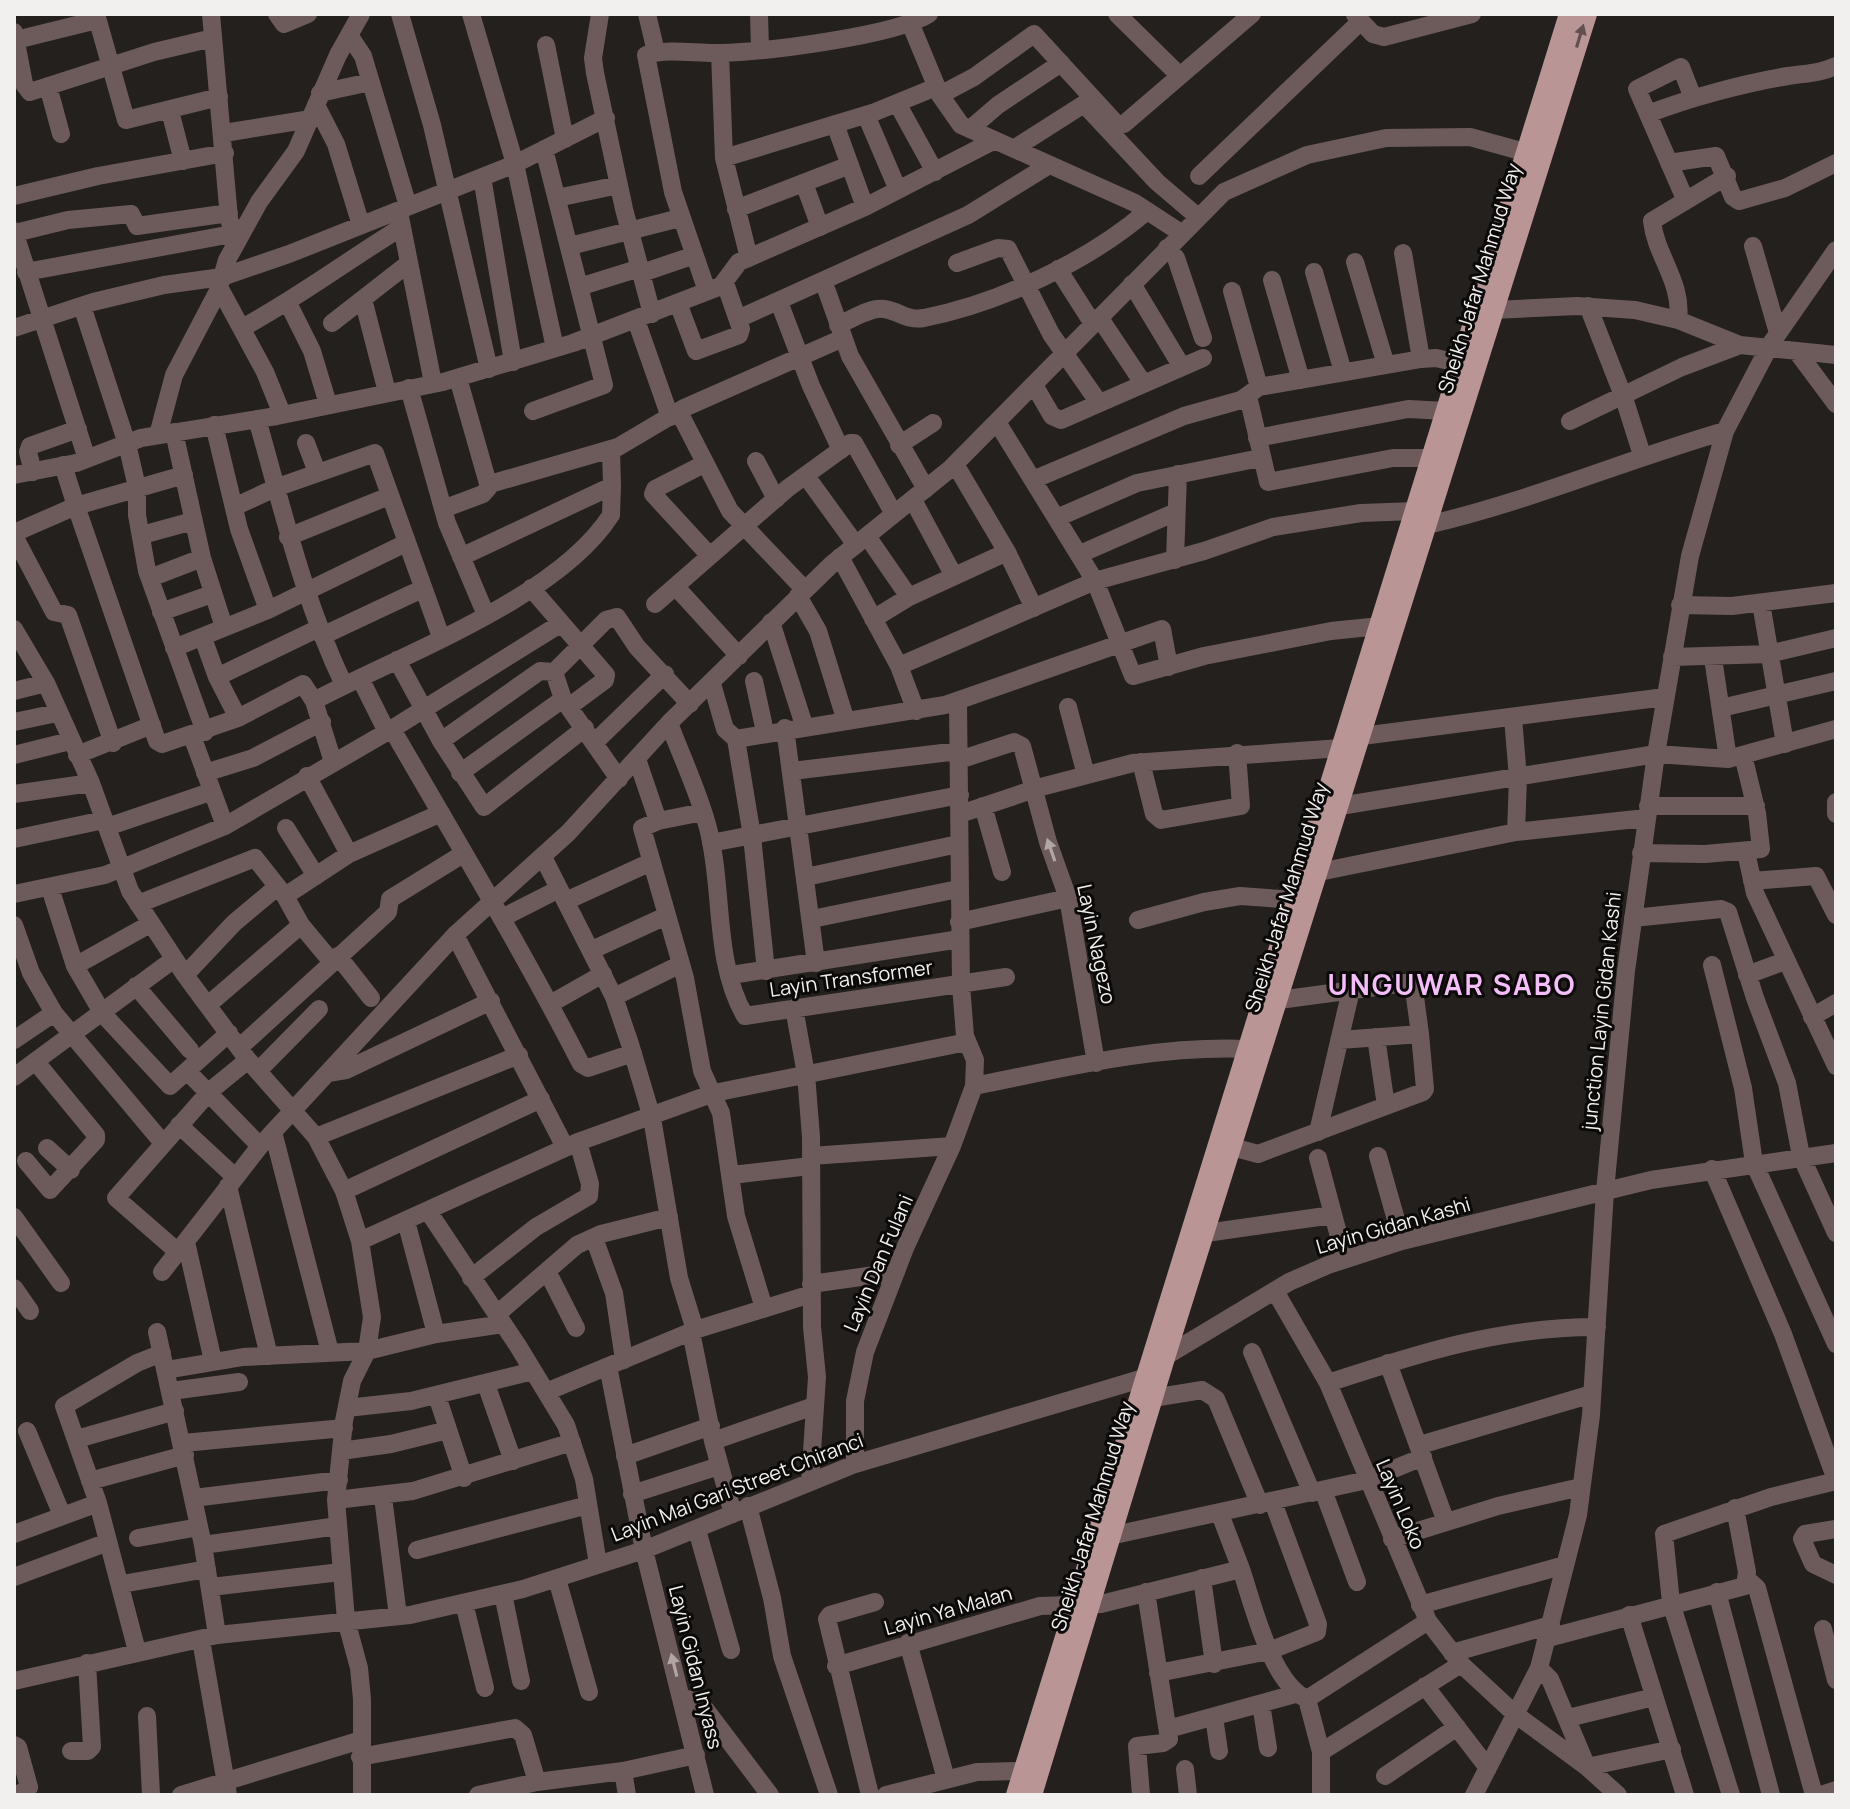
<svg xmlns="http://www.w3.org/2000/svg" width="1850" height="1809" font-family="Manrope,sans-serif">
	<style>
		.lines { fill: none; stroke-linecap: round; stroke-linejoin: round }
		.minor { stroke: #6d5b5b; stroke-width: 18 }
		.major { stroke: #ba9596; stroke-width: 20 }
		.oneway { fill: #625050 }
		.oneway2 { fill: #b0a6a4 }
		.labels { text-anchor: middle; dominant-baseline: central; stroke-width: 6; stroke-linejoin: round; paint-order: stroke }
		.street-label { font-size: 20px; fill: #f2f0ee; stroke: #0b0a09 }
		.district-label { font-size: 28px; font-weight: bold; letter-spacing: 2px; fill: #f5befa; stroke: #0b0a09 }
	</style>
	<rect width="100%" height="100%" fill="#23201d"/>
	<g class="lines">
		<!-- minor -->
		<path class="minor" d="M96,14L126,120L219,97
			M211,14L229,218L235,244
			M277,14L284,24L308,14
			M400,14L432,125L489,369
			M471,14L515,164L555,348
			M600,14L593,58L595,73L624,209L652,314
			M647,14L656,52
			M759,14L760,49
			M1117,14L1179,75
			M1355,15L1373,34L1384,37L1472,14
			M911,25L940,95L961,125L1135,203L1181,233
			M14,32L24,84L30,92L154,52L213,38
			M349,35L363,56L408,206
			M16,40L97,20
			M546,45L565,139
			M720,53L724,158L749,258
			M48,86L61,134
			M320,93L370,82
			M940,95L974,77L1034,34L1112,119L1117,124H1124L1252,14
			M897,103L935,172
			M316,105L336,144L361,225
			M170,111L183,161
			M1648,114C1689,98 1745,83 1788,76C1806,73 1818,74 1836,66
			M866,115L898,190
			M835,124L865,207
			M970,129L998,105L1061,63
			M224,133L311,119
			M1015,148L1084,104L1157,182L1198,217
			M724,158L875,112L936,87
			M1669,163L1716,156L1733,197L1739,201L1785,188L1836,163
			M1199,176L1361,21
			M482,177L513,362
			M804,183L820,227
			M14,196L98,176L225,153
			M557,198L619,185
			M1685,199L1637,89L1681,67L1693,98
			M736,209L850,165
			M400,217L433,383
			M14,231L87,459
			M15,233L68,220L131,214L137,226L229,213
			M570,246L680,218
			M1753,246L1778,333
			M1167,248L1176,258L1203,338
			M1403,253L1421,359
			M1355,262L1386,365
			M957,263L998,248L1008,249L1051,334L1099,403
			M1058,269L1093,324
			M26,272L232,234
			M1314,272L1343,372
			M642,273L692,256
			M1272,280L1301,380
			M824,283L850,356L926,489
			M1132,284L1182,367
			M219,287L265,372L282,414
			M579,287L640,268
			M707,291L673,192L646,55C669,48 696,54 720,53C764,52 895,36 929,14
			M1232,291L1259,387
			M363,299L387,392
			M779,302L811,386L841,450
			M288,303L312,351L328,404
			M678,303L696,351L739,335L741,329L725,283
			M82,306L127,444L137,487V515L147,571L205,732
			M1588,306L1624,398L1642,455
			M1494,310L1577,306L1635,310L1678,320L1740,345L1836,355
			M1099,317L1143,383
			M738,319L968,215L1049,165
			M636,320L670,417
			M1678,320C1683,282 1656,257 1652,221L1727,176
			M332,323L409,263
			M838,325C851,320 870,307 884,309C900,311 906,321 924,318C1000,303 1089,261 1147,211
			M14,328L93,302L164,285L222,277L289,254L515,164L606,118
			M242,328C298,298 348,260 402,227
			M1798,353L1836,404
			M1034,385L1052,416L1061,420L1203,358
			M409,388L447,523L486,615
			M1248,396L1268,482L1393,458H1432
			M533,411L604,385L544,149
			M679,412L730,511L805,590
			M257,419C283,510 303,599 344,685
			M1570,421L1682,367L1740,345
			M997,422L1095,581L1133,676L1204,656L1331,631L1380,626
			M214,425L239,529L268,610
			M174,432L202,558L224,627
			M158,435L174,375L218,291L227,260L259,202L296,151L338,55L361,14
			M1257,438L1408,409L1447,411
			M306,443L317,472
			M899,445L933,423
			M756,461L776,499
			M704,464L655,489L653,494L710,556
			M955,464L1007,552L1034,608
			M33,472L28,452L30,446L78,429
			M14,475L76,463L141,438L277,416L443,382L573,343L721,286L739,262L865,207L995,140
			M184,475L76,506L157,741L162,744L238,718L303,684L314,701L333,762
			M806,476L856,545
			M1035,479L1184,416L1241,400L1259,387L1421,359L1436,358L1462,364
			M490,484L618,447L684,408L843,338
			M913,500L954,576
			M234,507L275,488L375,453L441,637
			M443,509L483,494L489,487L458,378
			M1059,517L1137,483L1260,458
			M1427,525C1528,502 1625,460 1725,431
			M14,533L76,506L63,465
			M142,535L193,521
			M14,536L54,612L68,615L113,743
			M867,536L909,597
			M288,537L389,496
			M1080,554L1176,512
			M461,557L612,486L611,449
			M840,557L899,666L916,711
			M1175,560L1178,474
			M150,578L202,558
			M676,587L739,656
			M531,588L606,675L605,680L570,706
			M798,596L818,631L845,718
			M1761,603L1785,744
			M655,604L788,488L850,443H854L894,514
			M1680,605L1732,606L1836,593
			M161,612L212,594
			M873,619L909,597L1007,552
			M771,622L804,725
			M14,629L46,683L91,783L130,891L185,975L248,1060L316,1137L344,1191L360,1241L372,1317L367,1351L352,1381L344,1421L336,1500L346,1620L359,1668L362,1699V1795
			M322,636L422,589
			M203,638L217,677L238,718
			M174,648L268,610L406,543
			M1672,657L1769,654L1836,638
			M1713,658L1728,759
			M397,660L441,741L484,807L585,728
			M899,666L1095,581L1204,551L1273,527L1361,513L1415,511
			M554,672L606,620L617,617L637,647L690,704
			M554,672L563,699L619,779
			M217,677L319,628
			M360,678L387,732
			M754,681L765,732
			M712,684L725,729L736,739L752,836L766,971
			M14,691L46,683
			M314,701C402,654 557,599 611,515L612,486
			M1068,707L1086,775
			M1721,708L1836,681
			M1513,718L1518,778L1516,832
			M14,722L57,713
			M669,723C682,758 699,793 708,828C724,889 713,961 745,1016L1006,977
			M785,728L816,963
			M392,729C456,840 522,949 581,1064L588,1068L633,1053
			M192,736L225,826
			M1362,736L1665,697
			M736,739L945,705L1162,629L1169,667
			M441,741L540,671L554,672
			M594,743L665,674
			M14,755L70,741
			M77,755L152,725
			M637,759L658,821
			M959,760L1014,742L1022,746L1048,842L1068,898L1096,1063
			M1141,762L1154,814L1161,820L1241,806L1237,753
			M792,771L959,751
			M205,773L253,758L322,722
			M460,773L563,699
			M307,776L349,854
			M14,794L91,783
			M1836,802V814
			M983,806L1002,872
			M1340,806L1656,754L1728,759L1836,729
			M1648,806H1756
			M703,812L658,821L642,828L685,978L702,1071L721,1113L736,1216L764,1308
			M960,814L1041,787L1133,763L1341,748
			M107,827L210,792
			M286,828L316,876
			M14,839L104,820
			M711,843L960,795
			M1746,852L1755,893L1836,1066
			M1641,853L1705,854L1761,849L1757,813L1743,755
			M543,857L614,997L630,1044L652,1118L679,1278L695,1330
			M1319,872L1516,832L1646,818
			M806,877L958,844
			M1752,881L1816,876L1836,915
			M50,888L75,966L150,924
			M14,894L105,875L225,826L392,729L560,624
			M285,896L349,854L441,813
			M566,901L651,862
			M138,904L255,858L285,896L301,925L331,961
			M504,917L559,889
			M1633,918L1721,909L1728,912L1755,998L1787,1083L1801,1156L1836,1233
			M812,919L958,889
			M1138,920L1204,902L1240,896L1295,900
			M959,922L1068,898
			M14,925L31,973L54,1013L162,1142
			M455,935L565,1147
			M592,950L666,916
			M338,956L371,998
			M1712,965L1743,1088L1754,1163L1836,1344
			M75,966L103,1014L170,1086L229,1033
			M185,975L234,923L277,887
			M731,975L960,939
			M1747,975L1785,961
			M136,986L190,1050
			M614,997L681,964
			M1279,1000L1413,982L1420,1034L1340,1040
			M209,1004L301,925
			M550,1004L603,974
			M794,1008L806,1074L811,1137L812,1327L817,1377L810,1481
			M1812,1017L1836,1003
			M1376,1037L1386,1106
			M14,1040L54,1013
			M240,1047L388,912L390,899L463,854
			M259,1070L319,1009
			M188,1072L260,1146
			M328,1073L346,1070L491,1001
			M14,1077L174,959
			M974,1086C1065,1068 1155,1045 1248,1049
			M179,1125L235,1177
			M273,1132L330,1352
			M1318,1132L1351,990
			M316,1137L519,1055
			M1232,1147L1258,1154L1423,1092L1425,1089L1420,1034
			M47,1148L71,1170
			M811,1156L952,1146
			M1378,1156L1402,1241
			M1318,1158L1345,1259
			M26,1161L50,1190L96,1140V1135L36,1062
			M1712,1169L1783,1334L1836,1480
			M732,1175L810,1166
			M228,1186L269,1356
			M344,1191L541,1099
			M428,1211L518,1346L566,1425L584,1479L598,1564
			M14,1217L61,1283
			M406,1221L436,1334
			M1206,1233L1333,1215
			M594,1238L614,1293L624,1360
			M360,1241L578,1142L714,1093L967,1042
			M186,1242L213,1361
			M178,1252L116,1198L210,1091L248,1060
			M547,1271L576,1328
			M162,1272L260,1146L455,935L568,833L669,723L832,564L950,469L1224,192L1307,155L1386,138L1470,137L1528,153
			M471,1278L536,1227L589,1196L590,1184L578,1142
			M811,1284L896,1272
			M14,1288L30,1311
			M1275,1291L1328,1383L1428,1621L1461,1664L1515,1714L1587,1767L1618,1795
			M497,1314L577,1245L601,1234L669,1217
			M157,1332L203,1545L217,1635
			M691,1332L713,1441L733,1514
			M1252,1352L1312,1493
			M1166,1356L1289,1282L1328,1265L1402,1241L1651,1180L1836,1153
			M1388,1363L1446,1522
			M608,1366L644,1550L705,1795
			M166,1370L243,1357L367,1351L436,1334L503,1324
			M1328,1383C1419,1353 1500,1327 1597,1327
			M486,1384L513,1461
			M171,1391L239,1382
			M546,1392L695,1330L811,1294
			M437,1396L464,1478
			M1153,1398L1202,1390L1216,1399L1260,1505
			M347,1408L411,1401L533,1371
			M27,1431L62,1515
			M77,1439L175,1411
			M713,1441L814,1406
			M183,1443L344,1428
			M1420,1445L1592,1394
			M341,1451L391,1444L448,1430
			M625,1456L711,1426
			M855,1464V1401L865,1352L905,1248L952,1146L974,1086L975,1060L965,1036L961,985L958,702
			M90,1481L185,1455
			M1323,1490L1357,1582
			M632,1494L719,1466
			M383,1497L398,1616
			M194,1498L339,1480
			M336,1500L413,1491L572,1442
			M748,1506L772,1598L782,1656L829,1795
			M1836,1529L1805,1534L1802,1539L1813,1564L1836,1575
			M697,1530L731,1650
			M14,1534L98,1503
			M1110,1536L1367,1480L1423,1457
			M138,1538L199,1527
			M1392,1539L1498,1506L1581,1487
			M203,1545L338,1526
			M417,1550L588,1505
			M1241,1569C1253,1604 1271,1683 1307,1699L1321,1752V1795
			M14,1577L108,1542
			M1202,1578L1214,1664
			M557,1579L589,1692
			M1748,1580L1757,1588L1814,1795
			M122,1584L207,1569
			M211,1587L341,1572
			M1717,1592L1771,1795
			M503,1594L521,1681
			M464,1603L485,1688
			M1420,1605L1565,1565
			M1629,1615L1685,1795
			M1823,1629L1836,1680
			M1548,1638L1745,1586L1747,1572L1735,1508
			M201,1640L228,1795
			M908,1643L946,1779
			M137,1651L98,1503L64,1406L137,1363L162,1353
			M1452,1653L1551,1625
			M836,1666L1040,1606L1101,1604L1241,1569L1220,1514
			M1539,1668L1550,1679L1587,1767L1672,1749
			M1158,1673L1269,1651L1317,1632L1318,1624L1273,1502
			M14,1681L217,1635L410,1615L523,1589L644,1550L855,1464L1144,1378
			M1425,1686L1488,1768
			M682,1698L699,1701L770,1795
			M1307,1699L1428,1621
			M1261,1704L1268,1748
			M147,1716L151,1795
			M1214,1717L1219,1751
			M1568,1718L1654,1697
			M1168,1729L1295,1694
			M14,1745L18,1747L29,1787L18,1795
			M71,1751H88L92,1747L87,1663
			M1321,1752L1461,1664
			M360,1757L515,1728L523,1735L537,1782
			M1185,1769L1188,1795
			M623,1771L627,1795
			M1385,1776L1457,1727
			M181,1795L361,1740
			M478,1795L537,1782L623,1771L696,1755
			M870,1795L827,1619L830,1615L875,1602
			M886,1795L977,1772L1023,1771
			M1141,1795L1137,1746L1163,1743L1169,1739L1146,1592
			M1474,1795L1539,1668L1578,1515L1591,1415L1605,1191L1626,971L1656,754L1690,556L1725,431L1770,345L1836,250
			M1731,1795L1671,1603L1664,1534L1771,1497L1836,1481
			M1821,1795L1836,1790"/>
		<!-- major -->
		<path class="major" d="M1016,1795L1569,14
			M1032,1795L1168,1348L1587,14"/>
	</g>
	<!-- one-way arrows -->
	<defs><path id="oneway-solid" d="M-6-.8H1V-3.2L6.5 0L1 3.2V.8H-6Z" transform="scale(2)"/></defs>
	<use class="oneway" href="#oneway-solid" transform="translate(1580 36) rotate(-73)"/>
	<g class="oneway2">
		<use href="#oneway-solid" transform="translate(1051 850) rotate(-109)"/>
		<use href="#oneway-solid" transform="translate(674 1665) rotate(-104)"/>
	</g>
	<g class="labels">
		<!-- street labels -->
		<g class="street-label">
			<text transform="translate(1479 278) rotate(-73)">Sheikh Jafar Mahmud Way</text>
			<text transform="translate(1286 897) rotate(-73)">Sheikh Jafar Mahmud Way</text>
			<text transform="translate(1097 944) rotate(78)">Layin Nagezo</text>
			<text transform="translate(851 978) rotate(-8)">Layin Transformer</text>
			<text transform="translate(1601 1011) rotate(-84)">junction Layin Gidan Kashi</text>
			<text transform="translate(1393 1225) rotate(-16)">Layin Gidan Kashi</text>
			<text transform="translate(878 1263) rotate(-67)">Layin Dan Fulani</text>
			<text transform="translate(737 1487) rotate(-21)">Layin Mai Gari Street Chiranci</text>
			<text transform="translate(1401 1504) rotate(67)">Layin Loko</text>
			<text transform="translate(1092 1516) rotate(-73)">Sheikh Jafar Mahmud Way</text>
			<text transform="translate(948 1610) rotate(-16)">Layin Ya Malan</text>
			<text transform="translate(696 1667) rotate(76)">Layin Gidan Inyass</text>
		</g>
		<!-- district labels -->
		<g class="district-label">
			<text x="1452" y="984">UNGUWAR SABO</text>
		</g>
	</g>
	<!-- border -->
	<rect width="1850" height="1809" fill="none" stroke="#f2f0ee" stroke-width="32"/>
</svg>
